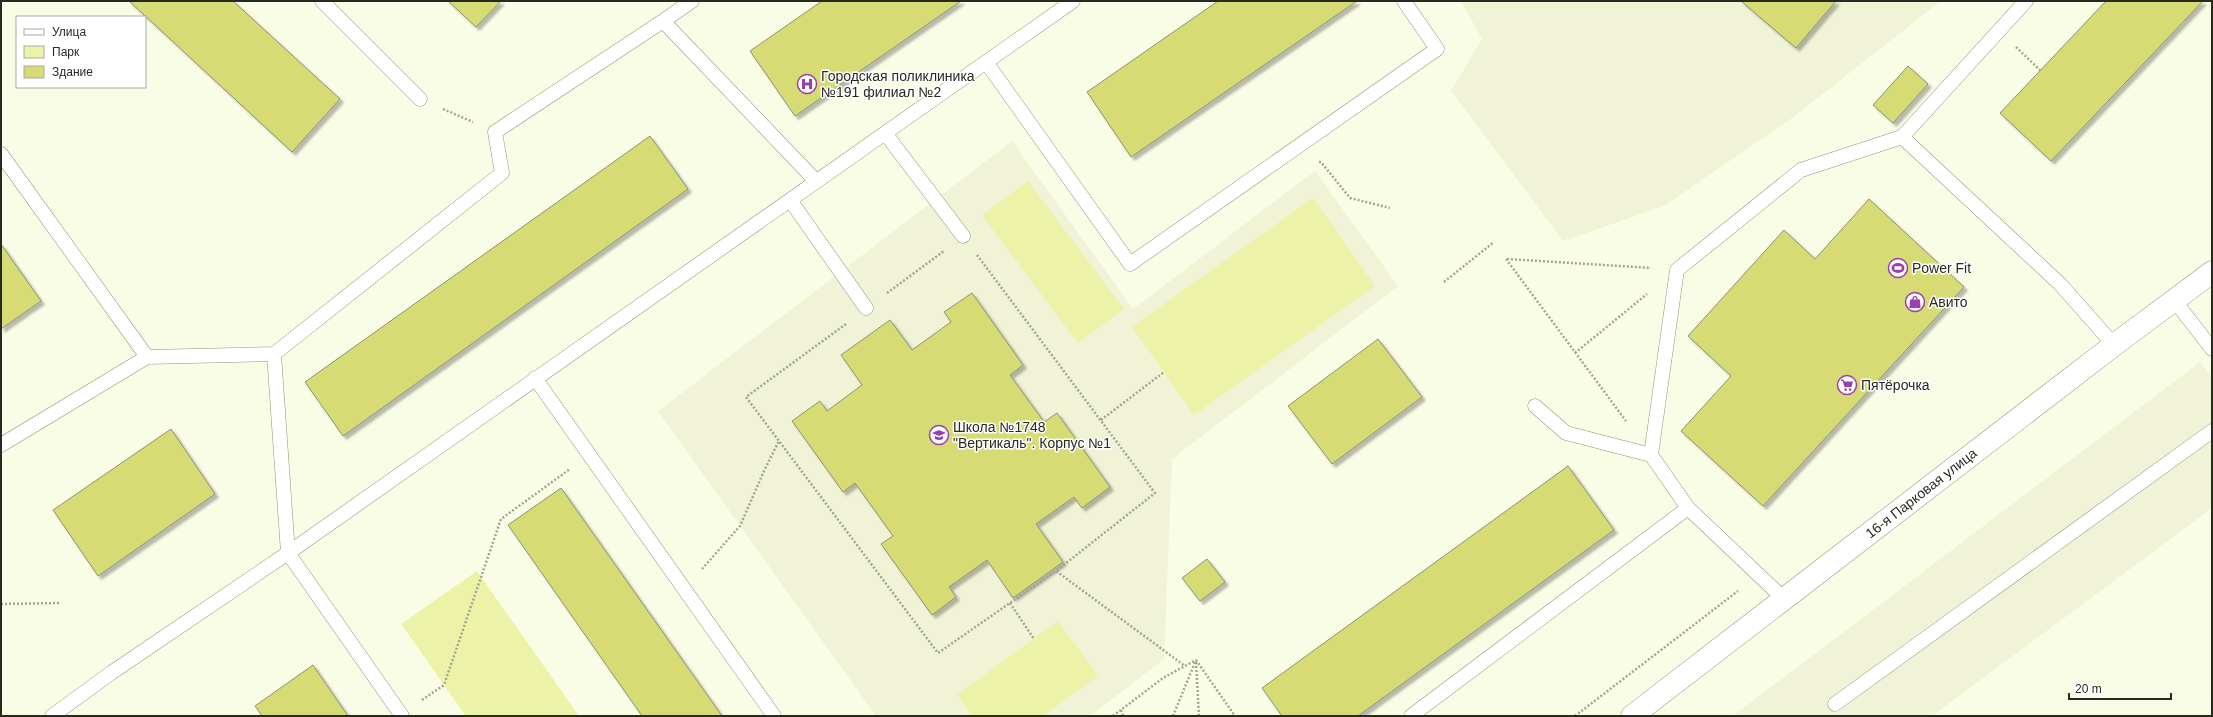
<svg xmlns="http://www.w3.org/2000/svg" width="2213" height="717" font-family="Arial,sans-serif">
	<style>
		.built { fill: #f0f3d5 }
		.green { fill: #edf2a9 }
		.building { fill: #d6dc73; stroke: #8e907b; filter: url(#shadow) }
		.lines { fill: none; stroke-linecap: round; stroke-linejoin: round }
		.lane-casing { stroke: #91937f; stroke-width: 15 }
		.secondary-casing { stroke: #91937f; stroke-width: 23 }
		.path { stroke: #a2a494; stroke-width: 2.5; stroke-dasharray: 2 2; stroke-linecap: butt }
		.lane { stroke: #fff; stroke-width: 14 }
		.secondary { stroke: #fff; stroke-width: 22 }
		.labels { text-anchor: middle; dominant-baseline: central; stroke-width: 3; stroke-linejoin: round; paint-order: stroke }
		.poi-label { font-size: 14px; fill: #282921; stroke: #fff; text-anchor: start }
		.street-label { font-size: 14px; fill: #282921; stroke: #fff }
	</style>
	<defs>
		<filter id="shadow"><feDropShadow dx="3.5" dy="3.5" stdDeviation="1" flood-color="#0004"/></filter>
	</defs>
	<rect width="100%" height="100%" fill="#fafde6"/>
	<!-- built -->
	<path class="built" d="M1461,1H1941L1792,118L1664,206L1563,241L1451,91L1482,39Z
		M1012,141L1133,309L1315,171L1398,286L1172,459L1164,659L1090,716H876L658,411Z
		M2200,362L2212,377V508L1932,716H1733Z"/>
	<!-- green -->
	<path class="green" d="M1028,181L1124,309L1078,343L982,215Z
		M1313,198L1375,286L1194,415L1132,327Z
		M477,571L579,716H466L401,624Z
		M1058,621L1098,676L1043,716H972L957,695Z"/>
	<!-- building -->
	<path class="building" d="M129,1H233L340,99L292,152Z
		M448,1H501L476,27Z
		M822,1H961L795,116L750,51Z
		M1218,1H1357L1131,157L1087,92Z
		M1741,1H1836L1796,48Z
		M2106,1H2203L2051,161L2000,113Z
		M1908,66L1928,84L1893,123L1873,105Z
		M650,136L688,189L343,436L305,382Z
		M1869,199L1964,287L1763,506L1681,431L1731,376L1688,336L1784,230L1815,259Z
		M1,244L41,301L1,329Z
		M972,293L1023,365L1010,375L1044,422L1057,413L1110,487L1082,508L1074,497L1036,524L1063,562L1013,598L987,560L949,587L956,597L932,615L881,544L893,536L855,483L843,492L792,421L820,401L827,411L862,385L841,355L890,320L912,350L951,322L944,312Z
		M1378,339L1422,397L1332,464L1288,406Z
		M171,429L215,494L98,576L53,510Z
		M1568,466L1614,530L1358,716H1282L1262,688Z
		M561,488L722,716H642L508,525Z
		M1207,559L1225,582L1200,601L1182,578Z
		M313,665L348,716H262L255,706Z"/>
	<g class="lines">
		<!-- lane casing -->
		<g class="lane-casing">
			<path id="lane" d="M322,1L420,99
				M692,1L663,21L816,181
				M2026,1L1902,137L2060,284L2114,345
				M986,62L1130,264L1437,49L1404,1
				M885,133L963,236
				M1,154L147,357
				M790,200L866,308
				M2174,300L2212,349
				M535,378L774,716
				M1535,406L1566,433L1651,455L1688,508L1784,599
				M1,445L147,357L274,354
				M1651,455L1677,270L1801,170L1902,137
				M1835,704L2212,431
				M52,716L111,673L288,553L1073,1
				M402,716L288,553L274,354L502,173L495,132L663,21
				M1411,716L1688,508"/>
		</g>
		<!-- secondary casing -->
		<g class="secondary-casing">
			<path id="secondary" d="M1632,716L2114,345L2212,272"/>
		</g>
		<!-- path -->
		<path class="path" d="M2016,47L2040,70
			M443,109L473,122
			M1319,162H1321L1350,198L1390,208
			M977,255L1155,493L1056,571
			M1506,259L1626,421
			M1507,259L1651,268
			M1444,282L1494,242
			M887,293L944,251
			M846,324L746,397L938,653L1056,571L1185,666
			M1575,353L1647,294
			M1101,420L1164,372
			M702,569L740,526L764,471L779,441
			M1010,603L1034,639
			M1,604L60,603
			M1196,660L1235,716
			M1196,662L1199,716
			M422,700L444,685L501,519L570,469
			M1121,710L1123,716
			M1113,716L1163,678L1196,660
			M1173,716L1196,660
			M1575,716L1738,591"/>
		<!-- lane -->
		<use href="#lane" class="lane"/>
		<!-- secondary -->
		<use href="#secondary" class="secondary"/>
	</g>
	<!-- icons -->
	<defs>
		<g id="hospital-ring" transform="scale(1)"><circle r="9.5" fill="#fff" stroke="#9b3fa9" stroke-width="1.5"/><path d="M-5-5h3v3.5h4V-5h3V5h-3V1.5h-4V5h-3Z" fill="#9b3fa9"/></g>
		<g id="stadium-ring" transform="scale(1)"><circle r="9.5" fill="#fff" stroke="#9b3fa9" stroke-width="1.5"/><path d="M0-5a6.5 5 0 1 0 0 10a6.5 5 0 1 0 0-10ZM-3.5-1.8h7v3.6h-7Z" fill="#9b3fa9"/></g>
		<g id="shop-ring" transform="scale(1)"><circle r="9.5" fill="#fff" stroke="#9b3fa9" stroke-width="1.5"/><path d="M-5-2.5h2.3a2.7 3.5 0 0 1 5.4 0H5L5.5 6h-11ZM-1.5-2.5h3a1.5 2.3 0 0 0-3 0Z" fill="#9b3fa9"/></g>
		<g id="supermarket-ring" transform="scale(1)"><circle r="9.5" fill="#fff" stroke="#9b3fa9" stroke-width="1.5"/><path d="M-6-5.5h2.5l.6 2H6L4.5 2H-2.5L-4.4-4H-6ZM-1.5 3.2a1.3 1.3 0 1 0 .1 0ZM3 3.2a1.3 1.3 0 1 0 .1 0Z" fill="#9b3fa9"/></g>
		<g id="school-ring" transform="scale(1)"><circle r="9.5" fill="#fff" stroke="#9b3fa9" stroke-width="1.5"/><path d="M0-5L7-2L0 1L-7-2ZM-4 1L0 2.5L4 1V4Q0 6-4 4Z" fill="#9b3fa9"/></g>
	</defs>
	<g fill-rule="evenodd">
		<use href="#hospital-ring" x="807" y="84"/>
		<use href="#stadium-ring" x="1898" y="268"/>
		<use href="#shop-ring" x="1915" y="302"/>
		<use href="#supermarket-ring" x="1847" y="385"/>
		<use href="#school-ring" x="939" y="435"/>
	</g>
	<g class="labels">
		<!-- poi labels -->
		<g class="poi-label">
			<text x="821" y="76">Городская поликлиника<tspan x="821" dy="16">№191 филиал №2</tspan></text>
			<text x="1912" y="268">Power Fit</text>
			<text x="1929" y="302">Авито</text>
			<text x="1861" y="385">Пятёрочка</text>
			<text x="953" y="427">Школа №1748<tspan x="953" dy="16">"Вертикаль". Корпус №1</tspan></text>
		</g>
		<!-- street labels -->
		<g class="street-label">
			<text transform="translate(1921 493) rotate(-38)">16-я Парковая улица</text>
		</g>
	</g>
	<!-- border -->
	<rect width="2213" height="717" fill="none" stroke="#282921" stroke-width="4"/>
	<!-- legend -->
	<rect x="16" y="16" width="130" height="72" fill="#ffffff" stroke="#a9a9a6"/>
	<rect x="24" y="29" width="20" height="6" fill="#ffffff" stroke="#a9a9a6"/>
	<text x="52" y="36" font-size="12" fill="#282921">Улица</text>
	<rect x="24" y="46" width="20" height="12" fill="#edf2a9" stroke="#a9a9a6"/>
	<text x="52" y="56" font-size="12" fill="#282921">Парк</text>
	<rect x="24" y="66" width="20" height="12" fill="#d6dc73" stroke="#a9a9a6"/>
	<text x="52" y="76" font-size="12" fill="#282921">Здание</text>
	<!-- scale -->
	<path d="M2069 693v6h102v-6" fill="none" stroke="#282921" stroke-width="2"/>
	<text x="2075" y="693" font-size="12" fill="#282921" stroke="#ffffff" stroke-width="3" paint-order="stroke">20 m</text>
</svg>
